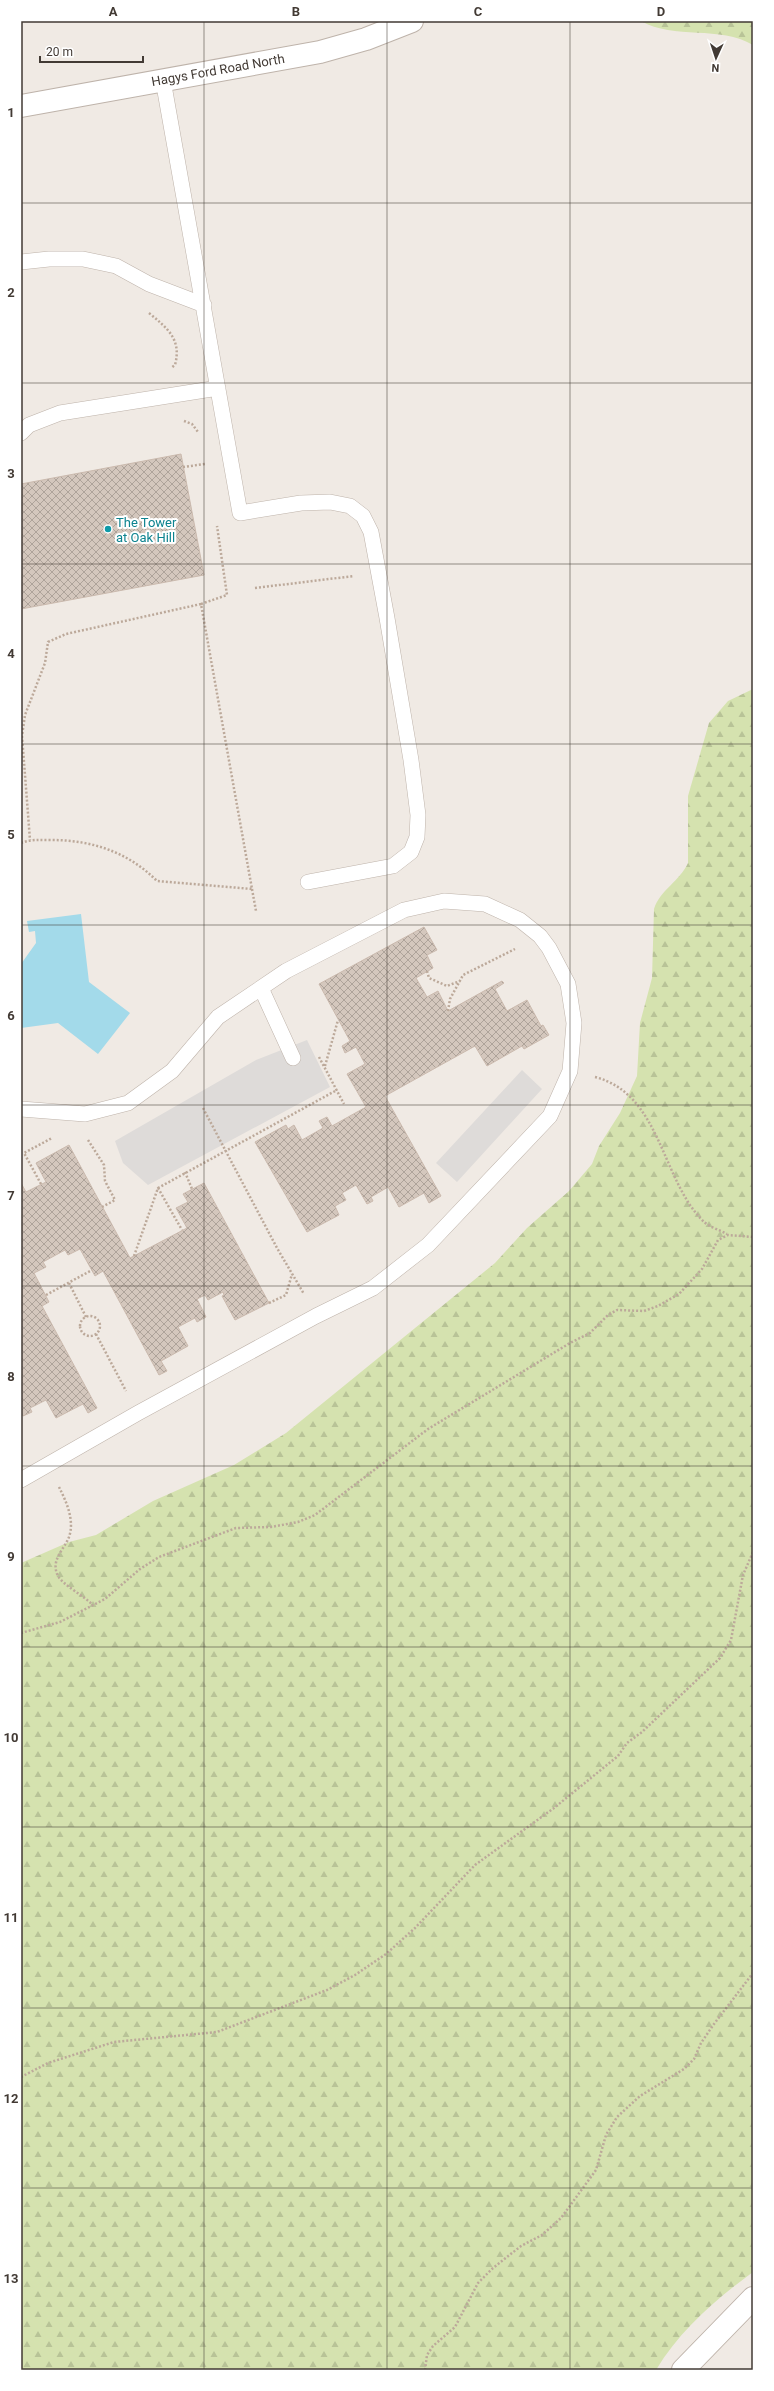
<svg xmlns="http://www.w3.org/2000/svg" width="774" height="2391" font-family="Roboto,sans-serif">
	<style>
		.forest { fill: url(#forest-firs) }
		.parking { fill: #dedbd9 }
		.water { fill: #a3daea }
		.building { fill: url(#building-cross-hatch); stroke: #cbbaae }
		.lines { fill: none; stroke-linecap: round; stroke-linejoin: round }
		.service-casing { stroke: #beb3aa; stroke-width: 16 }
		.tertiary-casing { stroke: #beb3aa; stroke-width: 24 }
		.path { stroke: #bca99a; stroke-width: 2.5; stroke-dasharray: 2 2; stroke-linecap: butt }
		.service { stroke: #fff; stroke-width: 15 }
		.tertiary { stroke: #fff; stroke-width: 22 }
		.grid { fill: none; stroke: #423a34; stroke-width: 1; stroke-opacity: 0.55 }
		.culture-dot { fill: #0f9aa8; stroke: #fff; stroke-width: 1.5 }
		.labels { text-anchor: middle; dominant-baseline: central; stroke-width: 4; stroke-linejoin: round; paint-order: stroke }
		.street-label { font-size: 13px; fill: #423a34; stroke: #fff }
		.culture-label { font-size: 13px; fill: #0d838f; stroke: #fff; text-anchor: start }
		.neatline { fill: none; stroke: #423a34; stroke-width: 1.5 }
		.grid-label { font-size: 13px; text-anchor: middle; font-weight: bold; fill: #423a34 }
	</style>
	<defs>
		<pattern id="forest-firs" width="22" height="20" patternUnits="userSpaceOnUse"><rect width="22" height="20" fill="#d5e2af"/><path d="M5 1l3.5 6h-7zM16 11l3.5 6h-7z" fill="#b8c397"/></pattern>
		<pattern id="building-cross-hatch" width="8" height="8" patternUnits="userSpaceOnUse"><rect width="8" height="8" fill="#d4c7bd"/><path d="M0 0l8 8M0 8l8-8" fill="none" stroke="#aea39a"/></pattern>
	</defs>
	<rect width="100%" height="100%" fill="#f0eae4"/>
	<!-- forest -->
	<path class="forest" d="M641,21H753V45C720,25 674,40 641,21Z
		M753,689V2272C716,2299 680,2330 656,2370H21V1563L69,1542L96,1535L153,1501L234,1465L286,1433L495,1263L527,1228L569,1191L592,1164L599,1146L620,1113L637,1076L640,1023L652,978L654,909C660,890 680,881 688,863V796L709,723L728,701Z"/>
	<!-- parking -->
	<path class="parking" d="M307,1040L330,1087L148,1185L123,1163L115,1141L256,1060Z
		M522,1070L542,1089L457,1182L436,1163Z"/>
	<!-- water -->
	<path class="water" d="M81,914L89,982L130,1013L98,1054L58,1023L21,1028V964L36,943L35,931L29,932L27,921Z"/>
	<!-- building -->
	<path class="building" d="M181,454L204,575L21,609V484Z
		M424,927L437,950L427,955L433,968L416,978L427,997L438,991L448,1011L502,981L504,983L495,989L507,1011L527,1000L541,1026L543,1025L549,1035L524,1049L522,1046L487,1066L475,1046L385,1096L441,1196L429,1203L424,1193L399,1207L388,1187L371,1197L373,1201L367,1204L356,1185L342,1193L346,1200L335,1206L339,1215L307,1232L255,1142L286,1125L288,1129L294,1125L302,1140L323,1128L319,1121L327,1117L332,1126L366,1107L347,1074L365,1064L356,1047L345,1053L342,1046L350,1041L319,984Z
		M69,1145L130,1258L187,1228L176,1208L188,1202L183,1194L204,1183L269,1303L235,1320L222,1296L224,1295L223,1292L208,1300L205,1295L197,1299L206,1317L197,1322L195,1318L178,1327L188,1346L161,1361L167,1371L159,1375L103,1271L95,1276L80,1249L68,1255L65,1250L43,1262L46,1267L34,1273L49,1302L42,1306L97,1408L88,1413L83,1404L56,1418L46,1400L30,1408L32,1412L23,1416L21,1412V1183L26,1192L46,1182L36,1163Z"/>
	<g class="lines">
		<!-- service casing -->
		<g class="service-casing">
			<path id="service" d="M163,80L240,513L301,503L330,502L350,506L363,516L371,532L387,618L411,760L418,815L417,837L411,852L393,866L308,882
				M21,262L49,259H83L116,266L149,284L204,305
				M21,433L29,425L60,413L218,388
				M261,988L293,1058
				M21,1109L85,1114L128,1103L172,1071L218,1017L286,971L404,910L444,901L485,904L520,920L540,936L549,948L568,984L574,1023L570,1071L550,1116L428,1245L373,1288L316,1316L138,1413L21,1480"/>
		</g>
		<!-- tertiary casing -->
		<g class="tertiary-casing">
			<path id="tertiary" d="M21,106L320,52L366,39L412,21
				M683,2370L753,2298"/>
		</g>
		<!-- path -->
		<path class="path" d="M149,313C167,328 182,339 175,365L171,368
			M184,421L192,424L198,432
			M183,467L205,464
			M255,588L354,576
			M201,604L227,595L217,526
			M21,843C31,839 40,840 51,840C92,840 128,852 157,881L252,889L201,604L66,634L48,642L45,663L25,715L22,736L30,840
			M252,889L256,911
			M427,971L429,978L447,986L460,981
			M448,1011L450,999L463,975L515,949
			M319,1057L344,1104
			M325,1066L338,1020
			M595,1077C661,1094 661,1179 703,1221C709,1227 720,1230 727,1234
			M203,1108L277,1248L304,1294
			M88,1140L104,1165L105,1181L115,1200L102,1207
			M185,1172L192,1189
			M41,1184L24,1153L52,1138
			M158,1188L182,1230
			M134,1256L158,1188L337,1090
			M69,1283L86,1317
			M46,1295L92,1270
			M269,1303L286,1295L292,1274
			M80 1326a10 10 0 1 1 20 0a10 10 0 1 1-20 0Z
			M96,1334L126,1391
			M59,1487C66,1501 75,1520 69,1537C64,1550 50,1560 58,1576C63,1585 84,1596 93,1605
			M21,1633L60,1622L105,1599L140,1569L159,1557L236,1528L271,1527L298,1522L315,1515L428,1429L570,1343L590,1333L608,1315L617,1310L644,1311L658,1306L679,1294L702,1269L718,1240L728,1235L753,1237
			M21,2077L48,2063L114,2042L217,2032L327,1990L355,1975L386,1954L415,1928L475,1865L554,1808L618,1756L627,1743L642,1732L720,1658L731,1640L743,1575L753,1552
			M425,2370L427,2355L433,2346L455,2327L478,2283L493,2268L521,2246L542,2235L561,2218L596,2170L606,2135L617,2117L640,2096L684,2069L694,2059L701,2043L714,2024L753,1973"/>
		<!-- service -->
		<use href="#service" class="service"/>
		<!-- tertiary -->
		<use href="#tertiary" class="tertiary"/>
	</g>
	<!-- grid -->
	<path class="grid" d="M204,21V2370M387,21V2370M570,21V2370M21,203H753M21,383H753M21,564H753M21,744H753M21,925H753M21,1105H753M21,1286H753M21,1466H753M21,1647H753M21,1827H753M21,2008H753M21,2188H753"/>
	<!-- markers -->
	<circle class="culture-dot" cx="108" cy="529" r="4"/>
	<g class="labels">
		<!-- street labels -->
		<g class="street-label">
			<text transform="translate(218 70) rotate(-10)">Hagys Ford Road North</text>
		</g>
		<!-- culture labels -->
		<g class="culture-label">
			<text x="116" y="522">The Tower<tspan x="116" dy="15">at Oak Hill</tspan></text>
		</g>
	</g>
	<!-- border -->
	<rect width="774" height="2391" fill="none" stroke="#ffffff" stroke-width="44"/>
	<!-- north arrow -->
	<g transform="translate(716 58) rotate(183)" stroke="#ffffff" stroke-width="3" paint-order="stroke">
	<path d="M0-3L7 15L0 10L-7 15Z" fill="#423a34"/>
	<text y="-6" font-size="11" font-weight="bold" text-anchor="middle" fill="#423a34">N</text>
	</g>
	<!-- scale -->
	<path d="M40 56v6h103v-6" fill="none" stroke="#423a34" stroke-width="2"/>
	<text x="46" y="56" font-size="12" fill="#423a34" stroke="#ffffff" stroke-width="3" paint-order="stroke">20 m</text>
	<rect x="22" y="22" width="730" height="2347" class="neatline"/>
	<g class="grid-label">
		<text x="113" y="16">A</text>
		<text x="296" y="16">B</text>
		<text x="478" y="16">C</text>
		<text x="661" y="16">D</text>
		<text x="11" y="117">1</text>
		<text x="11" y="297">2</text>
		<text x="11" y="478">3</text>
		<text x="11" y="658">4</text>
		<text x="11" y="839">5</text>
		<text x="11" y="1020">6</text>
		<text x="11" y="1200">7</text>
		<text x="11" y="1381">8</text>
		<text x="11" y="1561">9</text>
		<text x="11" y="1742">10</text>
		<text x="11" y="1922">11</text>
		<text x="11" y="2103">12</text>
		<text x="11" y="2283">13</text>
	</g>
</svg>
